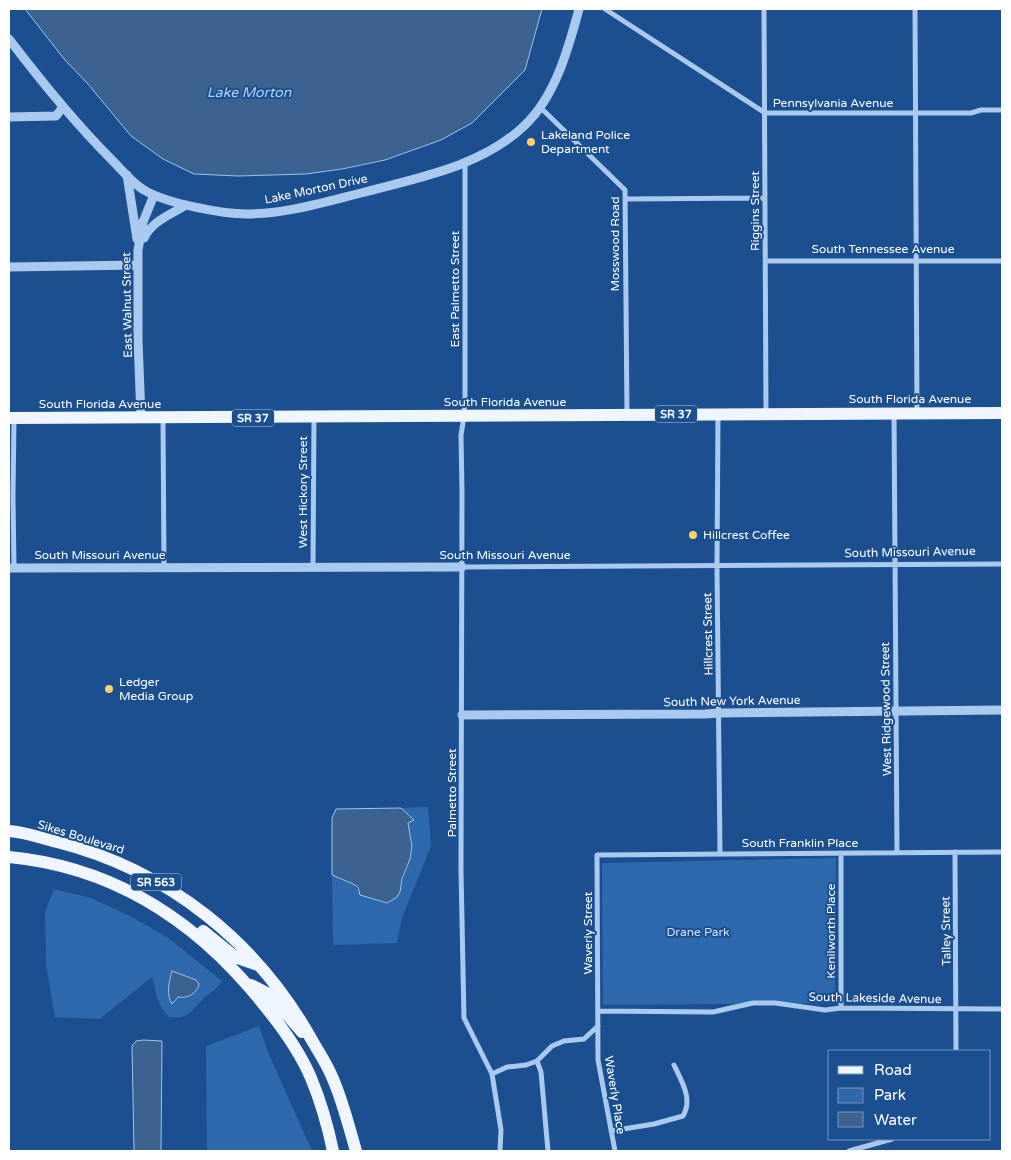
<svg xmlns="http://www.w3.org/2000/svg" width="1011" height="1160" font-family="'Varela Round',sans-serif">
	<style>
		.green { fill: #2e69ad }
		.water { fill: #3c6290; stroke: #9cc4f0 }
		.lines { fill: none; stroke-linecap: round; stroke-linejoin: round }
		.minor { stroke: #a9c9ee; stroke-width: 5 }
		.tertiary { stroke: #a9c9ee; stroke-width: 9 }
		.primary { stroke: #f0f6ff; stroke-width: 12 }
		.poi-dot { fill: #ffd166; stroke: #1b4f8f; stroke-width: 2 }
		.labels { text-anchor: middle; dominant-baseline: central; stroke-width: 4; stroke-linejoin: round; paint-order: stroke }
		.shield { fill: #1b4f8f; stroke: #bbcadd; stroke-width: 1 }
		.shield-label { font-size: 11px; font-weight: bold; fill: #fff }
		.street-label { font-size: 12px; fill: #fff; stroke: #1b4f8f }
		.poi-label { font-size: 12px; fill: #fff; stroke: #1b4f8f; text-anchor: start }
		.park-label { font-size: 12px; fill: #cfe3fa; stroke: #1b4f8f }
		.water-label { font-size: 14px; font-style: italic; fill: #b5d3f5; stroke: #1b4f8f }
	</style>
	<rect width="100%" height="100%" fill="#1b4f8f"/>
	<!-- green -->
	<path class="green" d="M428,807L431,846L402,918L397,943L333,945L332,875C345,881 356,881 360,895L387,903L400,892C402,877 412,862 412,846C412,839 409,831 408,823L414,820L401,808Z
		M836,858L835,1003L603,1005L602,863Z
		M54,889L91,898L130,916L167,937L222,981C217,989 208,994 202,1000C190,1012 189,1019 169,1017C156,1004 157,993 152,977L100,1019L55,1017L46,965L45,912Z
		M259,1026L268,1052L312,1151H207L206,1046Z"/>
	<!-- water -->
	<path class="water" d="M25,9H542L525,70L472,123L441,140L385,160L342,169L306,174L238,176L194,174L163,159L131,136L88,84L64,59Z
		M401,808L414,820L408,823L412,846L410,859L402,879L400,892L396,898L387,903L360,895L358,887L351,883L332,875V818L336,809Z
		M172,971L196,980L199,984C197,993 188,999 178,997L172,1004C166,995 169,981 172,971Z
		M143,1040L162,1041L161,1151H134L132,1046L136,1041Z"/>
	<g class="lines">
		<!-- minor -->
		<path class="minor" d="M605,9L765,113H971L981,110H1002
			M764,9L766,413
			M915,9L917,413
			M541,108L625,190L627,415
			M465,162V397L464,416L461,435L462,492L461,871L464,1018L492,1074L501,1130L500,1151
			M625,199L765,198
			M765,261H1002
			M894,413L897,852
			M718,415L717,567L720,854
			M163,418L164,568
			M14,419L13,495L14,568
			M313,567L314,418
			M462,567L1002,564
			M955,852L956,1051
			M841,853V1008
			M598,1011L713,1012L753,1003H775L825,1010L841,1008L1002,1009
			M537,1061L541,1072L548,1151
			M492,1074L507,1067L526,1065L537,1061L552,1046L564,1041L584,1039L598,1026
			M611,1131L654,1124L683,1116C693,1099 682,1082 674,1065
			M615,1151L598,1060L597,855L1002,852
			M849,1151L892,1139"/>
		<!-- tertiary -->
		<path class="tertiary" d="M9,39C41,81 74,122 111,159C122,170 132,183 144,190C165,203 222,214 247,214C285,214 325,202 361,193C417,178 481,167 524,126C555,97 568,50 579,9
			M9,117L56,116L63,107
			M127,175L137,239
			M144,238C152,221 170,215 186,205
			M9,267L138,265
			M141,417L138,340V250L143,222L154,195
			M9,568L462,567
			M462,715L705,714L719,713L1002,710"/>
		<!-- primary -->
		<path class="primary" d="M9,418L1002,413
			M9,831C25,832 41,838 57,842C168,870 258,942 313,1042C320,1054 328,1066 333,1079C343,1102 349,1127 356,1151
			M9,857C115,867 199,923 264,1005C282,1027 300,1052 311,1078C321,1102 328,1127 333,1151
			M203,931L235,957L258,965
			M251,985L269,994L302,1032"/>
	</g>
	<!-- markers -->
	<g class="poi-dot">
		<circle cx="531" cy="142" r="5"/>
		<circle cx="693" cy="535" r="5"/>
		<circle cx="109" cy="689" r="5"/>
	</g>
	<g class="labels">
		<!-- shield labels -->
		<g class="shield">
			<rect x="655" y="405.5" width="42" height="17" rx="4"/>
			<rect x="232" y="409.5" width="42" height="17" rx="4"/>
			<rect x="131" y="873.5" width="50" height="17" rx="4"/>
		</g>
		<g class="shield-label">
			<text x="676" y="414">SR 37</text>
			<text x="253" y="418">SR 37</text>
			<text x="156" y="882">SR 563</text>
		</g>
		<!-- street labels -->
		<g class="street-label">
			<text x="833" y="103">Pennsylvania Avenue</text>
			<text transform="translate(316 189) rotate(-12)">Lake Morton Drive</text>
			<text transform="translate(755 211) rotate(-90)">Riggins Street</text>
			<text transform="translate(615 244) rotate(-90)">Mosswood Road</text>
			<text x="883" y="249">South Tennessee Avenue</text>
			<text transform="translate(455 289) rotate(-90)">East Palmetto Street</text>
			<text transform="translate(127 305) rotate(-91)">East Walnut Street</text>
			<text x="910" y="399">South Florida Avenue</text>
			<text x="505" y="402">South Florida Avenue</text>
			<text x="100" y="404">South Florida Avenue</text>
			<text transform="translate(303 492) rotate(-90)">West Hickory Street</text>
			<text transform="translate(910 552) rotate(-1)">South Missouri Avenue</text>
			<text x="100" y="555">South Missouri Avenue</text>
			<text x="505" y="555">South Missouri Avenue</text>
			<text transform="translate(708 634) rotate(-91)">Hillcrest Street</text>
			<text transform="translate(732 701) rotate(-1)">South New York Avenue</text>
			<text transform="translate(886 709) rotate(-91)">West Ridgewood Street</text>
			<text transform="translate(452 793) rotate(-90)">Palmetto Street</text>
			<text transform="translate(81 837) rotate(17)">Sikes Boulevard</text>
			<text x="800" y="843">South Franklin Place</text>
			<text transform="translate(831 931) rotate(-90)">Kenilworth Place</text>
			<text transform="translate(946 931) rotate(-91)">Talley Street</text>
			<text transform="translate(588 933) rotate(-90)">Waverly Street</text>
			<text transform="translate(875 998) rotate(1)">South Lakeside Avenue</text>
			<text transform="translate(615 1095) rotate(81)">Waverly Place</text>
		</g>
		<!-- poi labels -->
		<g class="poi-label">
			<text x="541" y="135">Lakeland Police<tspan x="541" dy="14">Department</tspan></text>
			<text x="703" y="535">Hillcrest Coffee</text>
			<text x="119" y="682">Ledger<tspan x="119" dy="14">Media Group</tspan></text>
		</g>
		<!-- park labels -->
		<g class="park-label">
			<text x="698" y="932">Drane Park</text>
		</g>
		<!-- water labels -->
		<g class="water-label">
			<text x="249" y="92">Lake Morton</text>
		</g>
	</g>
	<!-- border -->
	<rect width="1011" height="1160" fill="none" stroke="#ffffff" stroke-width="20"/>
	<!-- legend -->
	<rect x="828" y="1050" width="162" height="90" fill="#1b4f8f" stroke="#7695bc"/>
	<rect x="838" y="1066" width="25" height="8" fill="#f0f6ff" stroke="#7695bc"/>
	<text x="874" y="1075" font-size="15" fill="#ffffff">Road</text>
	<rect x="838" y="1088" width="25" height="15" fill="#2e69ad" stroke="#7695bc"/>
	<text x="874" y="1100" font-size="15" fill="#ffffff">Park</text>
	<rect x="838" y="1112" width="25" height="15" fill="#3c6290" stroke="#7695bc"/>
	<text x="874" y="1125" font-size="15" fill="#ffffff">Water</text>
</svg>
